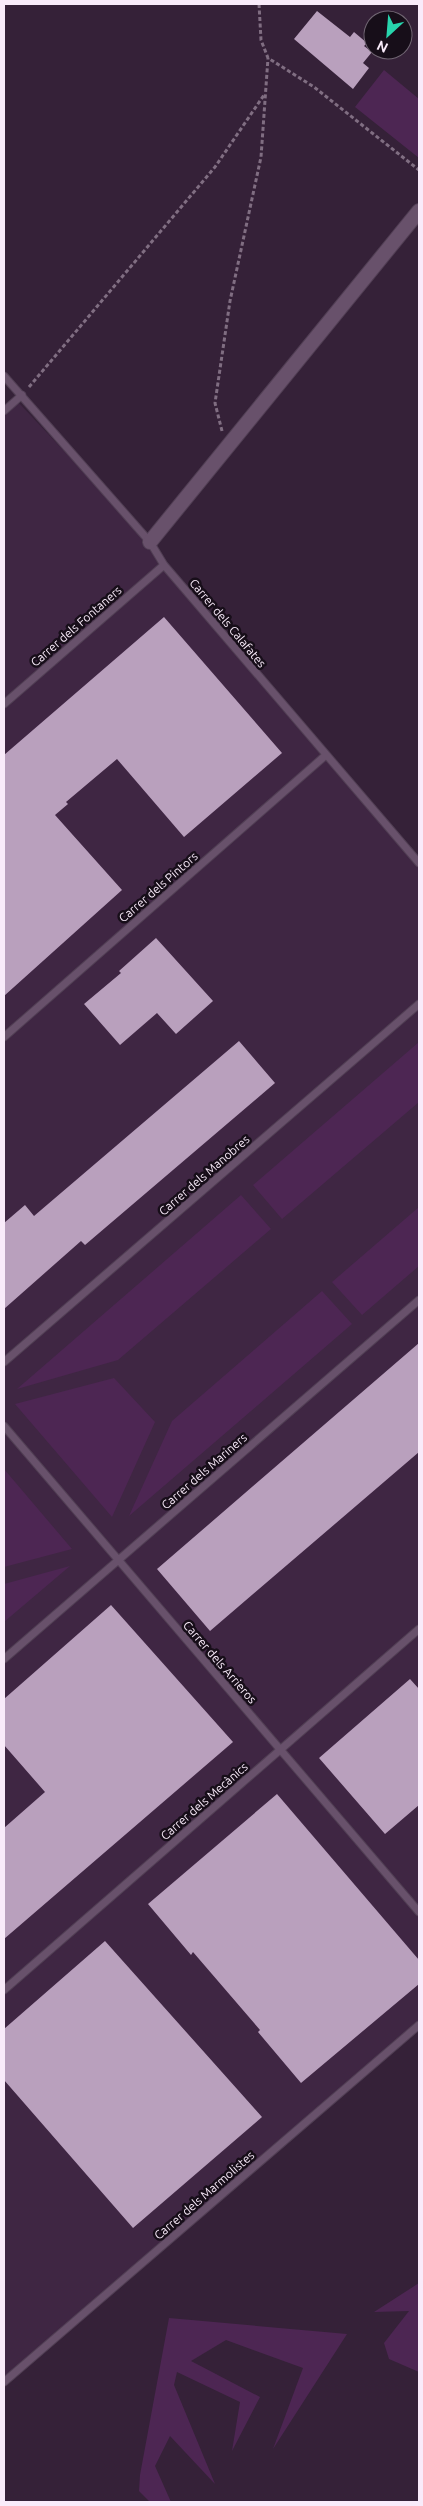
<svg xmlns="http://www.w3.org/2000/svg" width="423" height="2506" font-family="Ubuntu,sans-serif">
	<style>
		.built { fill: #3f2643 }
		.green { fill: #4d2653 }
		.building { fill: #b9a0bd }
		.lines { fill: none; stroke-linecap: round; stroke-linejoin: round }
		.lane-casing { stroke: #513f54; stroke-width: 9 }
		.street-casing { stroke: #513f54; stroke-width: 16 }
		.path { stroke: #806e82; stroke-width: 3; stroke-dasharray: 4 2.5; stroke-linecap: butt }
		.lane { stroke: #68516b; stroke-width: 7 }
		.street { stroke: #68516b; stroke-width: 14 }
		.labels { text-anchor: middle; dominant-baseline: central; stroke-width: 5; stroke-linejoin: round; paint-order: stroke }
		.street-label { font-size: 12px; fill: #f9ebfa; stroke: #170e19 }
	</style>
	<rect width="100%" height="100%" fill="#352138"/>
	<!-- built -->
	<path class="built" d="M17,401L150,542L164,565L419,863V2025L4,2382V413Z"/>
	<!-- green -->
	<path class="green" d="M384,70L419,99V158L355,107Z
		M419,1042V1102L282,1219L253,1185Z
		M241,1195L271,1229L118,1360L17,1389Z
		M419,1207V1266L362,1315L332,1282Z
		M322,1291L352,1324L129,1516L172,1421Z
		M114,1378L155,1422L112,1517L15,1404Z
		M4,1469L72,1549L4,1567Z
		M70,1566L4,1622V1584Z
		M419,2283V2372L389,2359L384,2343L409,2311L374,2312Z
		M169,2318L347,2334L273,2449L303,2368L226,2340L191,2361L260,2397L232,2451L240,2402L177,2372L174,2385L215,2484L170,2436L155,2466L171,2502H150L139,2491L140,2475Z"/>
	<!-- building -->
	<path class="building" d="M317,11L350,37L354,32L367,43L364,46L372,52L363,63L369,68L353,89L294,39Z
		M164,617L282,753L184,837L117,759L66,802L68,804L55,815L122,890L4,996V755Z
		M156,938L213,1001L176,1034L157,1013L120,1045L84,1004L121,973L119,971Z
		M239,1041L275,1083L85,1245L81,1241L4,1309V1223L25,1205L34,1216Z
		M419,1343V1452L210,1631L157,1569Z
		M111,1605L233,1742L4,1939V1828L45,1792L4,1745V1699Z
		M410,1679L419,1689V1805L385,1834L319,1758Z
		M277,1794L419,1960V1984L301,2083L258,2032L260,2030L193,1952L191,1955L148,1904Z
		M105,1941L262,2117L133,2228L4,2080V2029Z"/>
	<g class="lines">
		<!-- lane casing -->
		<g class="lane-casing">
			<path id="lane" d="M4,376L150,542L164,565L419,863
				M4,411L22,395
				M4,704L164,565
				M4,1037L326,755
				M4,1362L419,1004
				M4,1426L419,1912
				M4,1659L419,1300
				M4,1990L419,1629
				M4,2382L419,2025"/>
		</g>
		<!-- street casing -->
		<g class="street-casing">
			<path id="street" d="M150,542L419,211"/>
		</g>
		<!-- path -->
		<path class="path" d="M259,4L261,40L268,58L314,87L419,170
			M29,387L215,167L264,95
			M222,431L215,403L230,301L261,157L268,58"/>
		<!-- lane -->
		<use href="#lane" class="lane"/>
		<!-- street -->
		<use href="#street" class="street"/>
	</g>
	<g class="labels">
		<!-- street labels -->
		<g class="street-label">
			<text transform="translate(228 623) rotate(50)">Carrer dels Calafates</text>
			<text transform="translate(76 626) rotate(-41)">Carrer dels Fontaners</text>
			<text transform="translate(158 887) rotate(-41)">Carrer dels Pintors</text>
			<text transform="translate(204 1175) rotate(-41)">Carrer dels Manobres</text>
			<text transform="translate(204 1471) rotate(-41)">Carrer dels Mariners</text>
			<text transform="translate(220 1662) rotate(49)">Carrer dels Arrieros</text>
			<text transform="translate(204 1801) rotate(-41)">Carrer dels Mecànics</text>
			<text transform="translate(204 2195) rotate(-41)">Carrer dels Marmolistes</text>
		</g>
	</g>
	<!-- border -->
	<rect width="423" height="2506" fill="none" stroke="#f9ebfa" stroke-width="10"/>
	<!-- north arrow -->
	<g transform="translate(388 35) rotate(206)"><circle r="24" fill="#170e19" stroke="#716673"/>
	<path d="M0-4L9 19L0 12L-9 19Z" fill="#28d5ad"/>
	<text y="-8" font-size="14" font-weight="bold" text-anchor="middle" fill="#f9ebfa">N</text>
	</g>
</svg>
